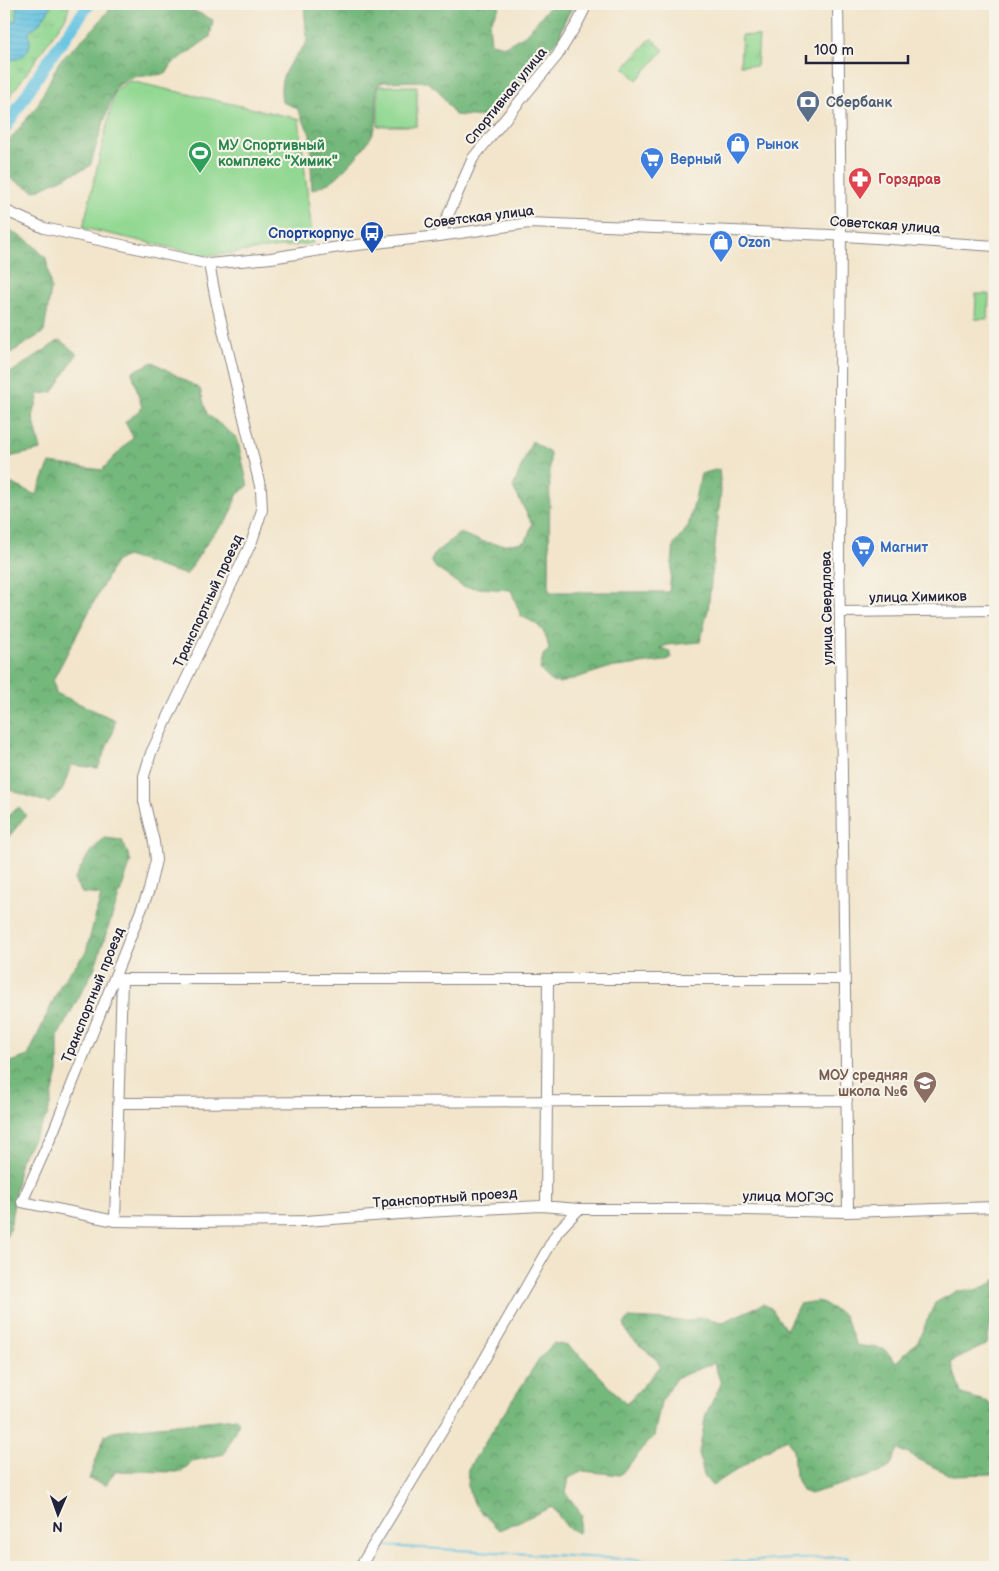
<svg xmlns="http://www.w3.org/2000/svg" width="999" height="1571" font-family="'Balsamiq Sans',sans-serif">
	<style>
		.grass { fill: url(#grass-tufts); stroke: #5a7d66 }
		.forest { fill: url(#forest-crowns); stroke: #4c6d5c }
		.pitch { fill: #92d892; stroke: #5a7d66 }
		.water { fill: url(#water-rules); stroke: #43728e }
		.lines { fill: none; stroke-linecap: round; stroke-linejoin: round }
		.stream { stroke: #64c3e2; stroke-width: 2 }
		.river { stroke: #64c3e2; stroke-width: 12 }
		.minor-casing { stroke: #8a8483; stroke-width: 12 }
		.minor { stroke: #fff; stroke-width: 10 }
		.labels { text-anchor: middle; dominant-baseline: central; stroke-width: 4.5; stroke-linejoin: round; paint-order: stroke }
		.street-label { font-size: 14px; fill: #22223b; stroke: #f7f3e8 }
		.service-label { font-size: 14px; font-weight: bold; fill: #4e5e75; stroke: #f7f3e8; text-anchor: start }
		.shop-label { font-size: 14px; font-weight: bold; fill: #366cbe; stroke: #f7f3e8; text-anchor: start }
		.leisure-label { font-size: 14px; font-weight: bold; fill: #27864d; stroke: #f7f3e8; text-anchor: start }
		.health-label { font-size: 14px; font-weight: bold; fill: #be3a42; stroke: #f7f3e8; text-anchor: start }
		.transit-label { font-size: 14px; font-weight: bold; fill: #164399; stroke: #f7f3e8; text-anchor: end }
		.education-label { font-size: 14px; font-weight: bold; fill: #785e54; stroke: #f7f3e8; text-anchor: end }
	</style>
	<defs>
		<pattern id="grass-tufts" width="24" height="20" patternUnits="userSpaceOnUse" patternTransform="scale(1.25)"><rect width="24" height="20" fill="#92d892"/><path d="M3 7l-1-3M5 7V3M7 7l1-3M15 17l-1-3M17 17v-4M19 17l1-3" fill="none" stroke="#7eb97f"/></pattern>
		<pattern id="forest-crowns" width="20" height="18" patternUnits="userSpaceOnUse" patternTransform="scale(1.25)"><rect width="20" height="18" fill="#75b87c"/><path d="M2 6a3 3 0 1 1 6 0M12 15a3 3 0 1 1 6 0" fill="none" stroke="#609567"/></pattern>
		<pattern id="water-rules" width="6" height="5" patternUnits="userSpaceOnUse" patternTransform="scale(1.25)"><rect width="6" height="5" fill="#64c3e2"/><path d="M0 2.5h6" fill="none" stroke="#56a7c3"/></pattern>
	</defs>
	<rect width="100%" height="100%" fill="#f7f3e8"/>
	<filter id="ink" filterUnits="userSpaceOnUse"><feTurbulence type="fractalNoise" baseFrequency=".02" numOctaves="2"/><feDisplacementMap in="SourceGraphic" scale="10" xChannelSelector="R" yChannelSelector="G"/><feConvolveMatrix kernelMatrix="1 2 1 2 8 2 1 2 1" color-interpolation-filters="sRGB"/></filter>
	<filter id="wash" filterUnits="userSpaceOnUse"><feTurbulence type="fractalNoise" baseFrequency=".0096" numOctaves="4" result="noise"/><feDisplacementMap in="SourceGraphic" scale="20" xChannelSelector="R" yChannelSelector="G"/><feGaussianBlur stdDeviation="1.12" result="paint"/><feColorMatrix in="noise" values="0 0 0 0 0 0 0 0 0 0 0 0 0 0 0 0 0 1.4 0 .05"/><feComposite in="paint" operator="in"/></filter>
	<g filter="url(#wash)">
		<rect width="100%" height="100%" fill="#f2e5cb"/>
		<!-- grass -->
		<path class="grass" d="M4,4H70L66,17L4,105Z
			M742,35L759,36L757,66L740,65Z
			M651,38L664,50L637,80L624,68Z"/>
		<!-- forest -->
		<path class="forest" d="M114,4H180L213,20L210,37L172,64L166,74L133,77L115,87L90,166L35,191L4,175V147L37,106L59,62L96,26Z
			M304,4H501L489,24L491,43L505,46L525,35L552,4H574L564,22L560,37L489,117L455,115L439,91L426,81L383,82L377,85C375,100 378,114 375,128C372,141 342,175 330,182C325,185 318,187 312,190L310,134L297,108L282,102C277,73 291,63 307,42Z
			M4,230L11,231L30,242L46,258L51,289L44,332L4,357V333L7,324L9,308L4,301Z
			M60,340L77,354L53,392L39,394L33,417L41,450L4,458V465V377Z
			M153,362L200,389L207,414L237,438L248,486L237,495L229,518L211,537L186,575L126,556L115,562L53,680L56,693L115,720L113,732L98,768L71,765L62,791L49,803L4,788V480L36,495L50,463L102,470L133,437L125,422L142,408L132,372Z
			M532,441L550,453L549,592H669L674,545L688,527L701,474L719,469L721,491L708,610L700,642L667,645L660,648L669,651L671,658L664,661L608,668L560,683L552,682L540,670L543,655L549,650C546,629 540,625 521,616L511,590L463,587L436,568L431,561L435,553L460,533C484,543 499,548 526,541L532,524L513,487Z
			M19,807L26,815L4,843V819Z
			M104,838L122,840L131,861L94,969L58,1036V1072L47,1117L20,1160L10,1229L4,1242V1064L28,1056L62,982L86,952L101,895L82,893L74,880L88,855Z
			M995,1279V1300L987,1344L951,1362L961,1394L988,1402L995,1410V1474L950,1475L898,1449L890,1467L879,1473L810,1494L802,1491L795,1476L793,1448L786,1438L712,1486L704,1476L699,1453L706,1414L721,1384L714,1363L676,1378L661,1402L654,1436L620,1475L583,1471L569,1478L566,1493L582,1515L578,1533L567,1527L552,1507L499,1530L475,1505L467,1486L468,1469L539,1359L554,1343L568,1346L582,1357L626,1404L660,1367L657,1360L629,1336L624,1324L629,1318L689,1321L700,1317L723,1322L763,1304L771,1308L786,1330L799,1304L818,1301L844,1315L856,1345L884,1349L896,1362L918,1341L935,1303L957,1291L976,1290L993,1283Z
			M236,1418L239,1422L224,1454L192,1461L182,1472L115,1471L106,1485L89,1479L105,1435L119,1430Z"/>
		<!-- pitch -->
		<path class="pitch" d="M130,81L299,119L313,243L208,256L83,228L115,90Z
			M378,86H417V126H378Z
			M976,294H989L988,319H975Z"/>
		<!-- water -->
		<path class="water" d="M17,4H50L51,7L39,24L29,31C29,35 30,40 30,44C28,57 15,62 4,58V24L16,20Z"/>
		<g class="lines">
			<!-- stream -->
			<path class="stream" d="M382,1546L701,1563L848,1557L849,1567"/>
			<!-- river -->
			<path class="river" d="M4,130L43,68L89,4"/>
		</g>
	</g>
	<g filter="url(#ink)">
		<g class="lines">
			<!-- minor casing -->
			<g class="minor-casing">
				<path id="minor" d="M838,4L841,227L839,556L848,1212
					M4,210L44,228L209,264L271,258L339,247L439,236L529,223L830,235L995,246
					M439,236L473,158L557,56L578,22L587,4
					M209,264L216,300L261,490L262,510L252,541L151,753L144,776V801L154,842L156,860L149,890L54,1130L22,1202L115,1221L183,1222L306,1221L426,1212L541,1206L579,1209H694L848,1212L995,1207
					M841,612L995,610
					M114,979H845
					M118,1103L847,1100
					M546,1206L548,979
					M115,1221L122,979
					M360,1567L464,1395L558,1231L579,1209"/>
			</g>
			<!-- minor -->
			<use href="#minor" class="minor"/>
		</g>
	</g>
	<!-- icons -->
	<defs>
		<g id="bank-pin" transform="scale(1.25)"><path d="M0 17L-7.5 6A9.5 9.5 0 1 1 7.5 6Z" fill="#5c6f8a" stroke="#f7f3e8"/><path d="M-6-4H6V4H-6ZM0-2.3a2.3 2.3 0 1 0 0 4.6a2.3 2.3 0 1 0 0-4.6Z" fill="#fff"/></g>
		<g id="shop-pin" transform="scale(1.25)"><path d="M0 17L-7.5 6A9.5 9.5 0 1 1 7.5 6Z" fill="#3f7fe0" stroke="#f7f3e8"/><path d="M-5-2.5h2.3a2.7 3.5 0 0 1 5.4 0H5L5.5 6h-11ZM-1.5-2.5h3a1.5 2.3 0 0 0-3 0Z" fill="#fff"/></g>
		<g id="stadium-pin" transform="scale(1.25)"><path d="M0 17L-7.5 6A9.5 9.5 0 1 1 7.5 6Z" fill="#2e9e5b" stroke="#f7f3e8"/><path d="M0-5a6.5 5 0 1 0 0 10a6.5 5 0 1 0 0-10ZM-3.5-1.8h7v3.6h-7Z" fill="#fff"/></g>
		<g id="supermarket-pin" transform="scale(1.25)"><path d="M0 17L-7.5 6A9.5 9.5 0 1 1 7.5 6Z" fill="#3f7fe0" stroke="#f7f3e8"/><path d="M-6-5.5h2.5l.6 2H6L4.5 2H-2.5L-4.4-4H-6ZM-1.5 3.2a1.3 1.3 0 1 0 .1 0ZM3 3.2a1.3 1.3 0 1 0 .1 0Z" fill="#fff"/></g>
		<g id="pharmacy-pin" transform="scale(1.25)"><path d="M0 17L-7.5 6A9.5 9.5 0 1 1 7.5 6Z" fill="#e0444e" stroke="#f7f3e8"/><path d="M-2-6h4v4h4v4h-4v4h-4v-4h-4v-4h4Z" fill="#fff"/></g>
		<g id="bus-pin" transform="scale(1.25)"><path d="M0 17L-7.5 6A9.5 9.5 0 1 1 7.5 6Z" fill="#1a4fb4" stroke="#f7f3e8"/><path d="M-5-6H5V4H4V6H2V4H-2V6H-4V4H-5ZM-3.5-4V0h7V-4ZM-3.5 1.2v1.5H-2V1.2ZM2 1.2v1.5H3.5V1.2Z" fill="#fff"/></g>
		<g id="school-pin" transform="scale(1.25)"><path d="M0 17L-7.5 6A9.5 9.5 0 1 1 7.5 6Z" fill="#8d6e63" stroke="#f7f3e8"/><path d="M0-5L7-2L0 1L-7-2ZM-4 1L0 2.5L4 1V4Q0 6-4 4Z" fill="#fff"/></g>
	</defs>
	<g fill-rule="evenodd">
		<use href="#bank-pin" x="808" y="102"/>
		<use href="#shop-pin" x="738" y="144"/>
		<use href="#stadium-pin" x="200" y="153"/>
		<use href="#supermarket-pin" x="652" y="159"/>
		<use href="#pharmacy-pin" x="860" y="179"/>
		<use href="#bus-pin" x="372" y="233"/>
		<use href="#shop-pin" x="721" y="242"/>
		<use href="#supermarket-pin" x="863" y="547"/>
		<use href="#school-pin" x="925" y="1083"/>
	</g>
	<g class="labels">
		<!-- street labels -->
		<g class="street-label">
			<text transform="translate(506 96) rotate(-51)">Спортивная улица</text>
			<text transform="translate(479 217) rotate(-7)">Советская улица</text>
			<text transform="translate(885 225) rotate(4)">Советская улица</text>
			<text transform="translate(918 597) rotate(-1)">улица Химиков</text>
			<text transform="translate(208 601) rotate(-65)">Транспортный проезд</text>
			<text transform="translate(827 608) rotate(-91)">улица Свердлова</text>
			<text transform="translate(93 995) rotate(-68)">Транспортный проезд</text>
			<text transform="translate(788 1197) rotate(1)">улица МОГЭС</text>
			<text transform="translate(445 1198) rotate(-4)">Транспортный проезд</text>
		</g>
		<!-- service labels -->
		<g class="service-label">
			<text x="826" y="102">Сбербанк</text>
		</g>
		<!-- shop labels -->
		<g class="shop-label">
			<text x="756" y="144">Рынок</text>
			<text x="670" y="159">Верный</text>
			<text x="738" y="242">Ozon</text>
			<text x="880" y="547">Магнит</text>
		</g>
		<!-- leisure labels -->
		<g class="leisure-label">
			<text x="218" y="145">МУ Спортивный<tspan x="218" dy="16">комплекс "Химик"</tspan></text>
		</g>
		<!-- health labels -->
		<g class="health-label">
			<text x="878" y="179">Горздрав</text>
		</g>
		<!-- transit labels -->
		<g class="transit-label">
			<text x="354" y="233">Спорткорпус</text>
		</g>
		<!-- education labels -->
		<g class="education-label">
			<text x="908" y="1075">МОУ средняя<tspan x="908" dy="16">школа №6</tspan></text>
		</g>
	</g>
	<!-- margin -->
	<rect width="999" height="1571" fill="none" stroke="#f7f3e8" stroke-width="20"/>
	<!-- north arrow -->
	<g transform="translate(58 1514) rotate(182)" stroke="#f7f3e8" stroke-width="4" paint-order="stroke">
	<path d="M0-4L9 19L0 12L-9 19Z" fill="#22223b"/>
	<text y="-8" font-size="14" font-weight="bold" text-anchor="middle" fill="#22223b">N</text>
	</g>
	<!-- scale -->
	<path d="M806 55v8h102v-8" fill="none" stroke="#22223b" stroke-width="2.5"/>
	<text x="814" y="55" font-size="15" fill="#22223b" stroke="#f7f3e8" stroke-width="4" paint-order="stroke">100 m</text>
</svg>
